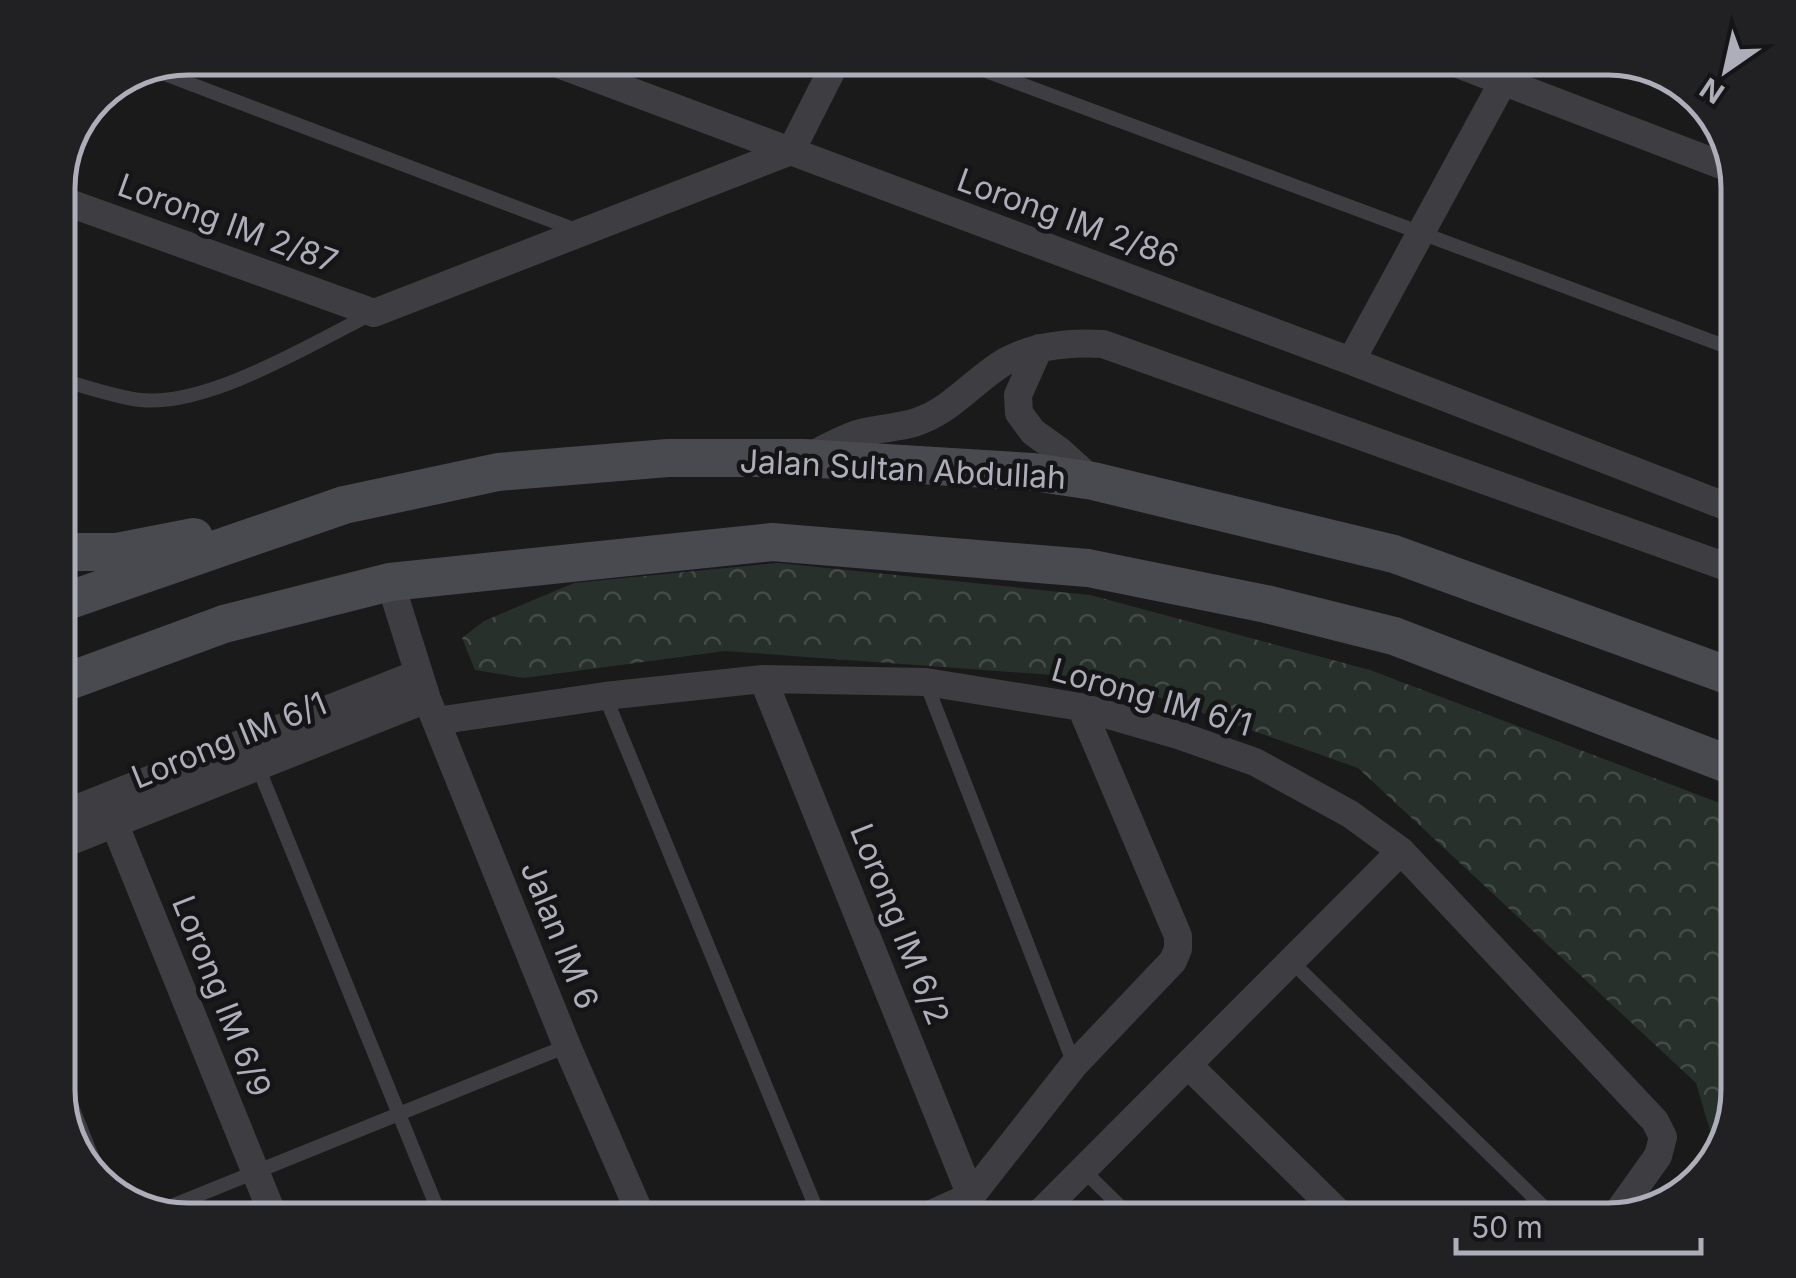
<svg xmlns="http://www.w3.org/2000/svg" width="1796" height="1278" font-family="Inter,sans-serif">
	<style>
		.forest { fill: url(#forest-crowns) }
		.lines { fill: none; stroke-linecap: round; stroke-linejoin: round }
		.lane { stroke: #3d3d42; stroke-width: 14 }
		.street { stroke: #3d3d42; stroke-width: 28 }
		.secondary { stroke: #494950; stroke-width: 38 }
		.labels { text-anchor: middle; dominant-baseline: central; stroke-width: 9; stroke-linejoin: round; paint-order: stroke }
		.street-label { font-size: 32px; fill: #adaeb9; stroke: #151416 }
		.rim { fill: none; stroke: #adaeb9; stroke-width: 5 }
	</style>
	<defs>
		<pattern id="forest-crowns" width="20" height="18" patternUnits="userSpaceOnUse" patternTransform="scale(2.5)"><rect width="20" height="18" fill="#28302b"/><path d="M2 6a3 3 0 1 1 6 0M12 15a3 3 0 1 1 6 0" fill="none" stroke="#444b48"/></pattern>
	</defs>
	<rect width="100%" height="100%" fill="#1a1a1b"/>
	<!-- forest -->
	<path class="forest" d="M778,563L1090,595L1370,670L1738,810V1091L1712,1169L1666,1207L1653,1210L1712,1137L1696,1083L1358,768L1107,679L725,651L524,678L475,670L462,638L484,621L574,583Z"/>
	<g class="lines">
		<!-- lane -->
		<path class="lane" d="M951,58L1738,351
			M154,70L576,230
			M58,379C85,386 114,397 141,400C208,407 313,343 373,313
			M1728,507L1738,479
			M926,683L1074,1064
			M605,696L821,1220
			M256,762L442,1220
			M1291,961L1557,1220
			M58,1072L102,1181
			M1083,1170L1134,1220
			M159,1211L567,1046"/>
		<!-- street -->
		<path class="street" d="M542,58L1351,361L1738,511
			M1442,58L1734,170
			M791,151L838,58
			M58,199L374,313L791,151
			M1039,348L1018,395L1019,413L1033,432L1061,452L1093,481
			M1351,361L1516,58
			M808,457C824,449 840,440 857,434C879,427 903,429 924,419C955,406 977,378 1006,361C1036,345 1069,342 1103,344L1738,571
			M390,582L427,699L567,1046L643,1220
			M763,679L971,1196
			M436,721L605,696L763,679L926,682L1081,707L1178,735L1255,762L1350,814L1401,851L1655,1121L1663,1137L1658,1156L1613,1219
			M104,798L275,1220
			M58,816L417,674
			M58,846L427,699
			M1188,1065L1346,1220
			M918,1220L971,1196L1074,1065L1173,961L1178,949V936L1081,707
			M1033,1220L1401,851"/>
		<!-- secondary -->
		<path class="secondary" d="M58,552H117L194,537
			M58,604L344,505L498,472L668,458H804L1033,472L1093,481L1394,554L1738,679
			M58,685L224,624L390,582L772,542L1088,568L1266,604L1394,636L1738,768"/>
	</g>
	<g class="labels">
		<!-- street labels -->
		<g class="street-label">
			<text transform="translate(1068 218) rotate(20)">Lorong IM 2/86</text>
			<text transform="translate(228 223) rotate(20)">Lorong IM 2/87</text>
			<text transform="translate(903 469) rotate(3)">Jalan Sultan Abdullah</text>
			<text transform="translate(1152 697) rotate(16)">Lorong IM 6/1</text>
			<text transform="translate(229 740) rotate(-22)">Lorong IM 6/1</text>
			<text transform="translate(900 924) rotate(68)">Lorong IM 6/2</text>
			<text transform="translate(560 935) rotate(68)">Jalan IM 6</text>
			<text transform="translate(222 996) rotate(68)">Lorong IM 6/9</text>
		</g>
	</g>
	<!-- crop -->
	<path d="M0 0H1796V1278H0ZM188 75H1608A113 113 0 0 1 1721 188V1090A113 113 0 0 1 1608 1203H188A113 113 0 0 1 75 1090V188A113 113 0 0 1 188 75Z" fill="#212023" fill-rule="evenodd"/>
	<path class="rim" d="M188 75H1608A113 113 0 0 1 1721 188V1090A113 113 0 0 1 1608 1203H188A113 113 0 0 1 75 1090V188A113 113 0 0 1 188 75Z"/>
	<!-- north arrow -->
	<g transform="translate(1726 70) rotate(214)" stroke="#151416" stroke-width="8" paint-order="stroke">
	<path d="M0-8L18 38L0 25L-18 38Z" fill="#adaeb9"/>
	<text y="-15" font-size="28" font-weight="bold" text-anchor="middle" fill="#adaeb9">N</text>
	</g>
	<!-- scale -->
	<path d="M1456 1238v15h245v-15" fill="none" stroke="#adaeb9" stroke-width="5"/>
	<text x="1471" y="1238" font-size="30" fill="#adaeb9" stroke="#151416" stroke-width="8" paint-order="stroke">50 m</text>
</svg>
